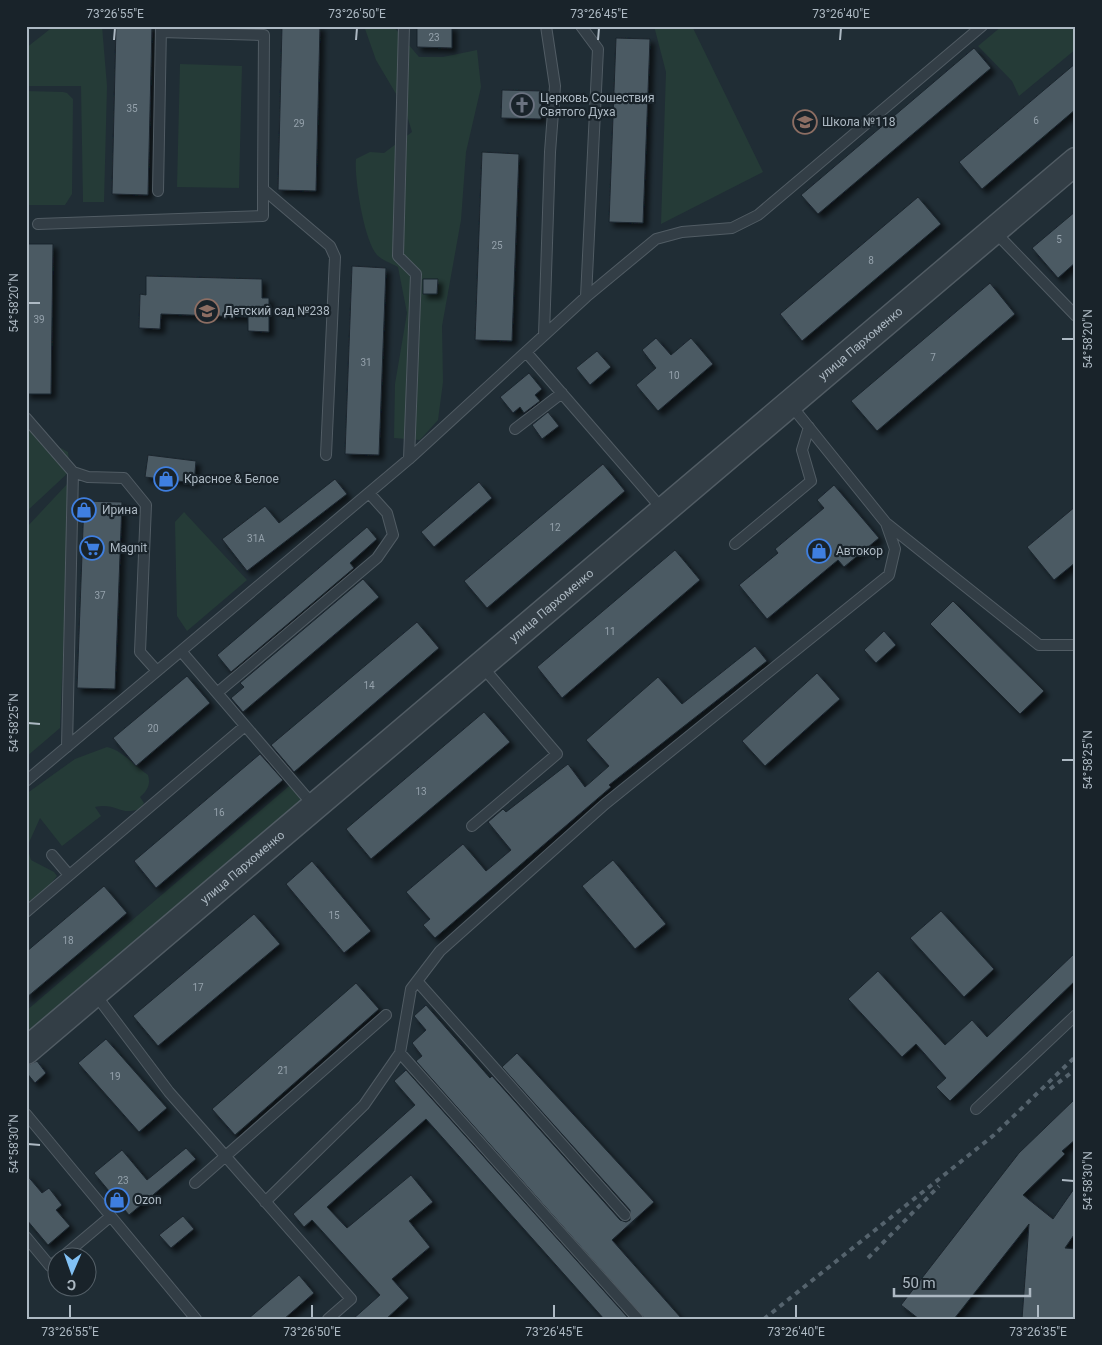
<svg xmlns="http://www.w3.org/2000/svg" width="1102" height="1345" font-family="Roboto,sans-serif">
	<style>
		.green { fill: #253b37 }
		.building { fill: #4b5a64; stroke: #1b252d; filter: url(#shadow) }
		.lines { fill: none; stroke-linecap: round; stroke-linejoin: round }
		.service-casing { stroke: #515c64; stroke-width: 12 }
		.tertiary-casing { stroke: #515c64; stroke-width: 29 }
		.service { stroke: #333e46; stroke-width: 10 }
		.tertiary { stroke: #333e46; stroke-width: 26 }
		.rail { stroke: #55636d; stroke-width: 4; stroke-dasharray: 5 5; stroke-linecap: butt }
		.ticks { fill: none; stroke: #adb9c3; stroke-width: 2 }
		.labels { text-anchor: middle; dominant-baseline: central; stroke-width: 4.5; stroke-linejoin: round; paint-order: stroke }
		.number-label { font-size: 10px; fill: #94a1ab }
		.poi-label { font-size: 12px; fill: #adb9c3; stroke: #19232a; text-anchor: start }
		.street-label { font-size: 12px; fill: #adb9c3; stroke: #19232a }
		.neatline { fill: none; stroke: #adb9c3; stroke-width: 2 }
		.ticks-label { font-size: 12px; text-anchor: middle; fill: #adb9c3 }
	</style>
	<defs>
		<filter id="shadow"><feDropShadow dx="4.5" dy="4.5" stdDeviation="2.5" flood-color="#0009"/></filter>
	</defs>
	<rect width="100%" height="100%" fill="#202d35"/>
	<!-- green -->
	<path class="green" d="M54,26H102L107,86L104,202H83L81,86H26V48Z
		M364,26H393L419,57H443L477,50L481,87L466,152L461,220L442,326L443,382L438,420L420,440L394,438L395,384L407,313L398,267C391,263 382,260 377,255C364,241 354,177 356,159L370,152L384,153L412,132L405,109L376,60Z
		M654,26H692L763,172L661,224L666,72Z
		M1002,26H1076V49L1019,96L1012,81L978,46Z
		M180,64L242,66L239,188L177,187Z
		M26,91L63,92L67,93L73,99L72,194L65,205H26Z
		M26,429L68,452L70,471L26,512Z
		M70,481L60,728L26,757V528Z
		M184,512L247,580L187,631L177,616L175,522Z
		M107,747C122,750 136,767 148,775C151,785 147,791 140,797L144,803L140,809C119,816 116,802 95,807L101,816L62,846L40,818L27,847L31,860L54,872L57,876L48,887L26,904V794L75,759Z
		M289,786L292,787L305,803L26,1038V1011Z"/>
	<!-- building -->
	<path class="building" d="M116,26H152L148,195L112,194Z
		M282,26H320L316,191L278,190Z
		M417,26H452V48L417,47Z
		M616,38L650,39L643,223L609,222Z
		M974,48L991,68L818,214L801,195Z
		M1076,63V109L982,189L959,162Z
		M502,90L542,91L541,119L501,118Z
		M482,152L519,154L512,341L475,340Z
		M918,197L941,224L802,341L780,314Z
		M1076,211V262L1058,278L1032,248Z
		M26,244H53L51,394H26Z
		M352,266L386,268L379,455L345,454Z
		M146,276L262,279V298H269V332L248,331V317L161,314L160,329L139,328L140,294L146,295Z
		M423,279H438L437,294H423Z
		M990,283L1015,314L877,431L851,401Z
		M656,338L671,355L691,338L713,364L658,411L636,385L656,368L642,350Z
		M597,351L611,367L590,385L576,368Z
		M529,373L542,389L535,395L540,401L524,413L520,407L513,413L500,397Z
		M548,412L559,426L542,439L532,425Z
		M148,455L196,461L194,483L145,477Z
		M603,464L625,491L487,608L464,581Z
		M335,479L347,494L247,571L222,539L265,506L279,523Z
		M479,482L492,498L434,547L421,532Z
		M834,485L879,538L844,567L838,560L767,619L739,585L778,553L775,549L824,508L817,500Z
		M84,501L122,502L115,689L77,688Z
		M1076,506V562L1054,580L1027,547Z
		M367,527L377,539L350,563L354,568L231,672L217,655Z
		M675,550L700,580L562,698L537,667Z
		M363,579L379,597L243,712L231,698L244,687L240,683Z
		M953,601L1044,691L1020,714L930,624Z
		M417,622L439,648L294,772L271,745Z
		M884,631L896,645L876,663L864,650Z
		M755,646L767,661L609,785L611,787L435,938L423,925L430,919L406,892L463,844L486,871L511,850L488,822L503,809L506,812L568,764L585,787L609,766L586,740L658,677L682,704Z
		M817,673L840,699L765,766L742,741Z
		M187,676L210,703L136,766L113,738Z
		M484,712L510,742L371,859L346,829Z
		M260,754L283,780L156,888L134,861Z
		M613,860L666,924L635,949L582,886Z
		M312,861L371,931L344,953L286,884Z
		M104,886L127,913L26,998V952Z
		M941,911L994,969L964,997L910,938Z
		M254,914L280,944L158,1046L133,1016Z
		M1076,952V980L950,1101L936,1087L946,1078L916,1044L902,1057L848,999L878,971L945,1045L972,1020L987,1037Z
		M356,983L379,1009L235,1135L212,1109Z
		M426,1005L490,1078L492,1076L620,1220L626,1222L630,1220V1210L502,1067L517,1053L654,1202L612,1240L682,1319H645L416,1061L422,1056L412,1043L426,1030L414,1016Z
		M106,1039L167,1108L139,1132L78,1063Z
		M37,1061L46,1073L35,1083L26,1072V1066Z
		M406,1070L629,1319H604L426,1119L327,1207L347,1228L411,1175L433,1202L409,1221L430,1247L392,1279L409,1298L386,1319H353L380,1295L312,1220L304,1227L293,1214L415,1105L394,1081Z
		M1076,1098V1139L1062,1151L1065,1154L1023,1195L1053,1219L1076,1186V1232L1065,1248L1076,1249V1319H1022L1029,1224L954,1319H919L901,1305L1019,1153Z
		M186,1148L196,1159L129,1215L94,1173L122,1150L147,1180Z
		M26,1174L42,1193L49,1188L62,1205L56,1210L70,1226L48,1245L26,1219Z
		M183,1216L194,1229L171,1248L159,1235Z
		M299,1275L314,1293L284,1319H248Z"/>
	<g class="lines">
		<!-- service casing -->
		<g class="service-casing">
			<path id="service" d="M404,26L398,256L416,274L409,459
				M581,26L598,49L586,297
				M161,32L264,35L263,189L330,246L335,257L326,455
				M158,191L161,26
				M38,224L263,216V189
				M994,231L1076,316
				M544,335L550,152L555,86L546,26
				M526,352L663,510
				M26,418L73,472L88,477L124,478L146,505L140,652L157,671
				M515,429L562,393
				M886,523L1039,645H1076
				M735,544L811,481L802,450L809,427
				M181,651L409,459L586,297L656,239L682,232L732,228L758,215L982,26
				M217,693L377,558L393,535L387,513L369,493
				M67,747L73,472
				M26,781L181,651L314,806
				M472,826L557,754L481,665
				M52,855L69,875
				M26,912L245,726
				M417,981L625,1215
				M95,994L169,1092L351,1299L328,1319
				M400,1053L638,1319
				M976,1109L1076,1015
				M26,1114L196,1319
				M195,1183L386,1015
				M265,1202L364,1105L400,1053L411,989L440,951L605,804L889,575L895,549L886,523L790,404
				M26,1237L50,1266L58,1260
				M61,1258L111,1216"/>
		</g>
		<!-- tertiary casing -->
		<g class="tertiary-casing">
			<g id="tertiary">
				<path id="s1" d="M26,1051L1076,161"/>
			</g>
		</g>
		<!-- service -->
		<use href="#service" class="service"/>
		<!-- tertiary -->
		<use href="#tertiary" class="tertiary"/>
		<!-- rail -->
		<path class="rail" d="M1050,1089L1076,1069
			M868,1258L939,1186
			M764,1319L994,1135L1076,1056"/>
	</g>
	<!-- ticks -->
	<path class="ticks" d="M114,40L115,28M356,40L357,28M598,40L599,28M840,40L841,28M28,303H40M1062,339H1074M28,723L40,724M1062,760H1074M28,1144L40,1145M1062,1180L1074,1181M70,1318V1305M312,1318V1305M554,1318V1305M796,1318V1305M1038,1318V1305"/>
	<!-- icons -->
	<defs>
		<g id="church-ring" transform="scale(1.25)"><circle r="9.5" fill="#19232a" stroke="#6b7280" stroke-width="1.5"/><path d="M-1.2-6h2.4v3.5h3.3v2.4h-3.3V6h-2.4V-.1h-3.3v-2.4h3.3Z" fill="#6b7280"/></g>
		<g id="school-ring" transform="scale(1.25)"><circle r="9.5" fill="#19232a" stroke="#8d6e63" stroke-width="1.5"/><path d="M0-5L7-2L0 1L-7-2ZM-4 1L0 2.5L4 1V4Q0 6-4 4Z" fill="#8d6e63"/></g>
		<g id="shop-ring" transform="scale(1.25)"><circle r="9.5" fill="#19232a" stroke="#3f7fe0" stroke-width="1.5"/><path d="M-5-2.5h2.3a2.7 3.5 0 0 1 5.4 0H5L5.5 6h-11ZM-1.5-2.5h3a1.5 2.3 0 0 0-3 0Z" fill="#3f7fe0"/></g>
		<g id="supermarket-ring" transform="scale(1.25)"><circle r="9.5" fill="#19232a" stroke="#3f7fe0" stroke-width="1.5"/><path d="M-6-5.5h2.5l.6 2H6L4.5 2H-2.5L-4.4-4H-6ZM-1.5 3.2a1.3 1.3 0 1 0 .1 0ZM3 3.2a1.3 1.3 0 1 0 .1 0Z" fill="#3f7fe0"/></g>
	</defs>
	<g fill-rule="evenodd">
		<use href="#church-ring" x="522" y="105"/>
		<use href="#school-ring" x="805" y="122"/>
		<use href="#school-ring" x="207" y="311"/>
		<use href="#shop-ring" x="166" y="479"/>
		<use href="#shop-ring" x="84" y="510"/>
		<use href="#supermarket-ring" x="92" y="548"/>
		<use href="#shop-ring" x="819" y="551"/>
		<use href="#shop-ring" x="117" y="1200"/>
	</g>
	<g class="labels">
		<!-- number labels -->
		<g class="number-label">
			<text x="434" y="37">23</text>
			<text x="132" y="108">35</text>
			<text x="1036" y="120">6</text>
			<text x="299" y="123">29</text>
			<text x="1059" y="239">5</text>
			<text x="497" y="245">25</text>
			<text x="871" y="260">8</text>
			<text x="39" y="319">39</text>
			<text x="933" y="357">7</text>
			<text x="366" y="362">31</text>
			<text x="674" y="375">10</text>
			<text x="555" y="527">12</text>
			<text x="256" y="538">31А</text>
			<text x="100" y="595">37</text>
			<text x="610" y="631">11</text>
			<text x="369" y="685">14</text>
			<text x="153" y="728">20</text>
			<text x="421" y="791">13</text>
			<text x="219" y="812">16</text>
			<text x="334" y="915">15</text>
			<text x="68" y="940">18</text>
			<text x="198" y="987">17</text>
			<text x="283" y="1070">21</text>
			<text x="115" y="1076">19</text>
			<text x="123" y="1180">23</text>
		</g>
		<!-- poi labels -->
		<g class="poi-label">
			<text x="540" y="98">Церковь Сошествия<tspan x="540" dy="14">Святого Духа</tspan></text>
			<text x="822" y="122">Школа №118</text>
			<text x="224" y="311">Детский сад №238</text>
			<text x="184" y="479">Красное &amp; Белое</text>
			<text x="102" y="510">Ирина</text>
			<text x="110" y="548">Magnit</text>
			<text x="836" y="551">Автокор</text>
			<text x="134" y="1200">Ozon</text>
		</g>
		<!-- street labels -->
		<g class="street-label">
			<text stroke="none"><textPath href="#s1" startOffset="1094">улица Пархоменко</textPath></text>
			<text stroke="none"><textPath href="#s1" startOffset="689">улица Пархоменко</textPath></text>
			<text stroke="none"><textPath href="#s1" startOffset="284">улица Пархоменко</textPath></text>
		</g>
	</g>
	<!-- border -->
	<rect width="1102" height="1345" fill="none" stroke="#19232a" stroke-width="55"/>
	<!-- north arrow -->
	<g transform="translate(72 1272) rotate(182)"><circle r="24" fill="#19232a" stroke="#545f67"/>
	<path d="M0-4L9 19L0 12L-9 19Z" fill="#82c1f4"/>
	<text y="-8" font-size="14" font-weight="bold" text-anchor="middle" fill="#adb9c3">С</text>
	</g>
	<!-- scale -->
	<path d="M894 1288v8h136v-8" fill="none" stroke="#adb9c3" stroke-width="2.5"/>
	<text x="902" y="1288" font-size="15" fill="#adb9c3" stroke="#19232a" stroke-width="4" paint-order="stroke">50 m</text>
	<rect x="28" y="28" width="1046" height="1290" class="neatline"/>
	<g class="ticks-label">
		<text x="115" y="18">73°26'55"E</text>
		<text x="357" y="18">73°26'50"E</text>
		<text x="599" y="18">73°26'45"E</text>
		<text x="841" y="18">73°26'40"E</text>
		<text transform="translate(14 303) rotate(-90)" y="4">54°58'20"N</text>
		<text transform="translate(1088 339) rotate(-90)" y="4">54°58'20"N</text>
		<text transform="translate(14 723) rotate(-90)" y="4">54°58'25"N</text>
		<text transform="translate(1088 760) rotate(-90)" y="4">54°58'25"N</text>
		<text transform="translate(14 1144) rotate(-90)" y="4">54°58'30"N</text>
		<text transform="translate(1088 1181) rotate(-90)" y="4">54°58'30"N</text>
		<text x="70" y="1336">73°26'55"E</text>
		<text x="312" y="1336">73°26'50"E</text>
		<text x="554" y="1336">73°26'45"E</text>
		<text x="796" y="1336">73°26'40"E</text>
		<text x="1038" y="1336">73°26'35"E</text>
	</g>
</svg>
